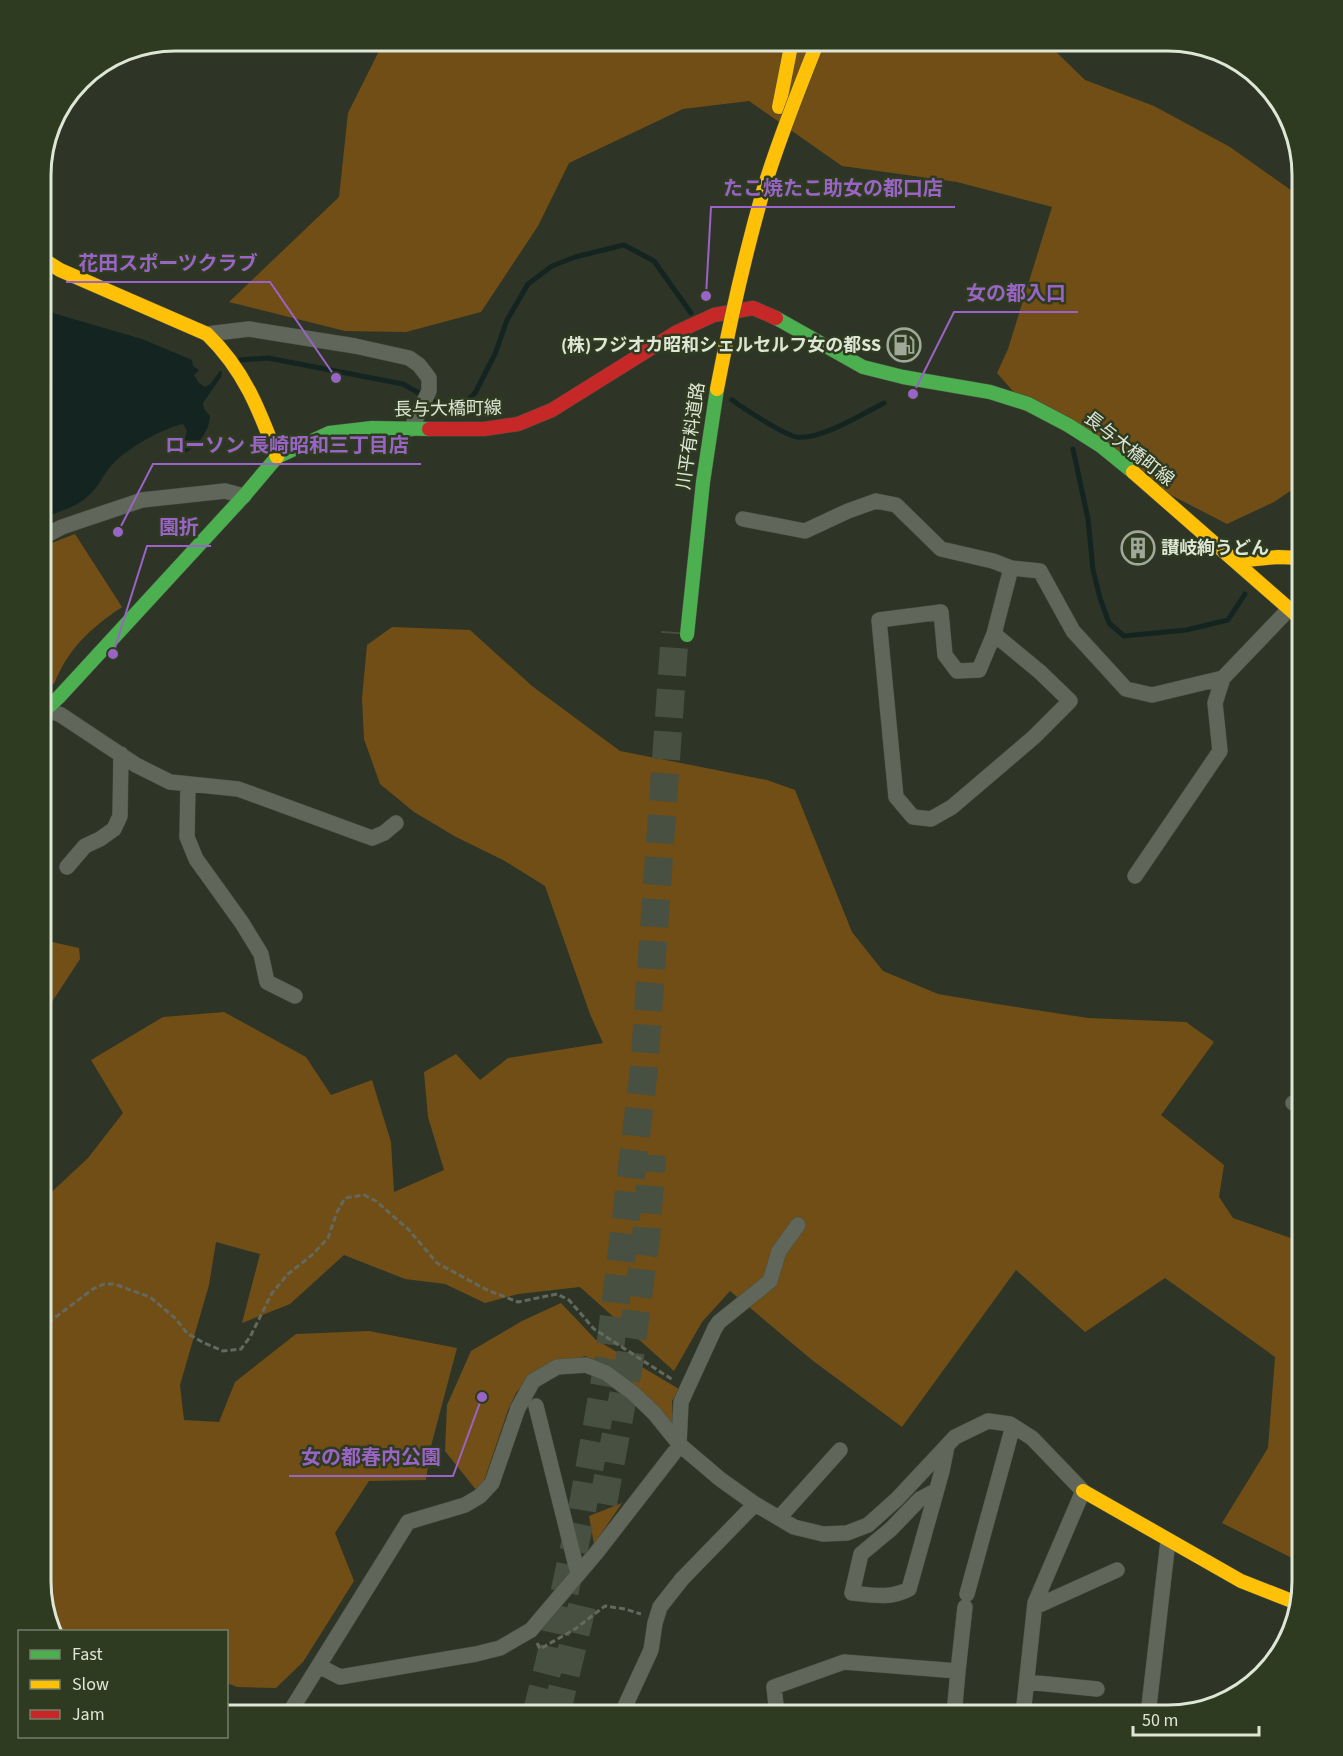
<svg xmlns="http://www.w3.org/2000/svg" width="1343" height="1756" font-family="'Source Sans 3','Noto Sans JP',sans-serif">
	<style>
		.green { fill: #724f17 }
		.forest { fill: #714e15 }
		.water { fill: #142421 }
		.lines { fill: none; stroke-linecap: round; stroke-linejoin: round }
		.stream { stroke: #142421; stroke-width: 5 }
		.highway-tunnel { stroke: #485041; stroke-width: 28; stroke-dasharray: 28 14; stroke-linecap: butt }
		.street-casing { stroke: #4a5043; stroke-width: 16 }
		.fast-casing { stroke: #4a5043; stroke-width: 15 }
		.slow-casing { stroke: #4a5043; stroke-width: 15 }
		.jam-casing { stroke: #4a5043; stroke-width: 15 }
		.path { stroke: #64695e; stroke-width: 3; stroke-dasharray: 6 3; stroke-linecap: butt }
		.street { stroke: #60675a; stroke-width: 15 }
		.fast { stroke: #4caf50; stroke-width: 14 }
		.slow { stroke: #ffc107; stroke-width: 14 }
		.jam { stroke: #c62828; stroke-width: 14 }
		.fast-bridge-casing { stroke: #4a5043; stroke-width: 15; stroke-linecap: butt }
		.slow-bridge-casing { stroke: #4a5043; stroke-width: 15; stroke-linecap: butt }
		.fast-bridge { stroke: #4caf50; stroke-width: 14 }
		.slow-bridge { stroke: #ffc107; stroke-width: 14 }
		.labels { text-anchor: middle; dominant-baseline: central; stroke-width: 5; stroke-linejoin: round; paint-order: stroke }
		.poi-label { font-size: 18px; font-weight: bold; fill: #dee6d6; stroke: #2e3b21; text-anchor: end }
		.street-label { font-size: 18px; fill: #dee6d6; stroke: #2e3b21 }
		.rim { fill: none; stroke: #dee6d6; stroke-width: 3 }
		.leader { fill: none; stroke: #9964c6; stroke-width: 2 }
		.callout-dot { fill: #9964c6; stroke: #2e3b21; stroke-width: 2 }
		.callout-label { font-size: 20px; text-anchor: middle; font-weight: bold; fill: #9964c6; stroke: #2e3b21; stroke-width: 5; stroke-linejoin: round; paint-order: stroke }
	</style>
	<rect width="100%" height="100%" fill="#2e3527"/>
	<!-- green -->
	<path class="green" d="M75,534L122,607C90,629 69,647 54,684L46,681L41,667V547Z
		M52,942L79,948L80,959L44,1014L41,1015V970Z
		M561,1303L595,1339L679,1389L672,1401L673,1425L620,1371L585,1356L530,1375L516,1393L508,1410L484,1481L477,1491L445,1451L447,1405L471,1351L522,1321Z
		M622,1503L594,1544L589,1516Z"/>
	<!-- forest -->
	<path class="forest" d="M384,41H1045L1085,80L1154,106L1230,147L1302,198V483L1274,502L1227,524L1165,492L1025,405L997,373L1008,349L1052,207L957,182L842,166L749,101L683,109L569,163L538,226L481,312L406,332L345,331L229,302L339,197L348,113Z
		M392,627L470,630L532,686L620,751L767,780L795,790L852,932L883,971L938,994L997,1004L1088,1018L1186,1022L1214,1042L1161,1115L1224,1165L1219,1197L1233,1218L1302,1242V1563L1222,1523L1268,1448L1275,1357L1165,1278L1085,1332L1016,1270L902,1427L812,1360L730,1291L702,1322L674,1371L580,1287L518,1294L485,1303L445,1284L405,1279L344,1255L290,1304L242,1323L260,1254L216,1242L209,1285L180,1385L184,1420L219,1422L235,1382L296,1334L369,1331L457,1348L431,1446L426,1480L369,1481L335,1533L354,1581L303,1662L276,1688L237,1687L227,1683L226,1632L56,1631L41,1581V1202L88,1158L123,1113L91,1060L163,1017L224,1012L306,1057L331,1095L372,1080L391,1142L394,1192L444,1170L428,1117L424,1072L456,1054L480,1080L508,1058L603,1043L590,1014L545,886L503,860L456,837L414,812L380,784L364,739L362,698L367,645Z"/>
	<!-- water -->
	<path class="water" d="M41,306L56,314L142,339L192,360L193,366L199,370L194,375L199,383L205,387L210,384L220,371H222L221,377L203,403L204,409L210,416C210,429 197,449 184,453L182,449L187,431L183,424C163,428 124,450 111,466C102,476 99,487 88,496C77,507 60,511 46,517L41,512Z"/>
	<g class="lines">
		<!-- stream -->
		<path class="stream" d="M240,360L268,358L403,384L442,406L461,407L475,393L495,354L507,320L528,284L552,266L575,257L624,245L654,261L691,313
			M732,400C743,408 786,436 797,437C821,440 862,414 884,403
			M1073,449L1088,519L1093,570L1100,598L1109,623L1124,636L1186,630L1228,620L1245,594"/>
		<!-- highway-tunnel -->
		<path class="highway-tunnel" d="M603,1504L629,1364L646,1238L652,1155
			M536,1715L549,1664L581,1516L609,1357L644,1069L675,632
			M556,1715L585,1594"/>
		<!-- street casing -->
		<g class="street-casing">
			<path id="street" d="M207,334L249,329L355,346L409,358L419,365L429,378V391L411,429
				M743,519L805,531L848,511L876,501L896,505L941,549L993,561L1011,568L1040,571L1073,631L1126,689L1152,695L1223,678
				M41,538L62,527L142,500L225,491L244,496
				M941,612L945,655L957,671L979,670L994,634L1040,672L1070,701L1034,737L952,807L931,819L913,817L896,797L879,620Z
				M994,634L1011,568
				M41,695L46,709L61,715L136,765L170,782L238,789L372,838L384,833L396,823
				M188,784L187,837L196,859L242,923L261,954L267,982L295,996
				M67,867L85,846L100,839L114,829L120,816L121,754
				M1135,876L1220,751L1215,703L1223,678L1290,608
				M1293,1103L1302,1099
				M536,1406L578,1574
				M679,1444L681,1402L715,1328L719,1322L770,1281L779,1251L798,1225
				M935,1491L920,1499L891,1529L861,1554L852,1593C872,1595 891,1599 909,1589L942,1471L947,1446
				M779,1518L840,1450
				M967,1594L1013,1426
				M1035,1607L1117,1570
				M319,1666L340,1677L476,1654L500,1648L531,1630L597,1552L680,1445
				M958,1671L965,1607
				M1027,1682L1097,1689
				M288,1715L408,1522L465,1505L480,1496L492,1483L518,1408L533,1381L557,1367L586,1365L606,1373L633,1393L654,1413L680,1445L720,1479L755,1504L794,1527L823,1534L847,1533L868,1525L897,1499L955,1437L988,1421L1010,1424L1032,1438L1083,1491L1035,1603L1023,1715
				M621,1715L651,1650L655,1623L660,1607L682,1579L755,1504
				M777,1715L774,1687L844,1662L958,1671L954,1715
				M1148,1715L1168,1541"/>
		</g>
		<!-- fast casing -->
		<g class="fast-casing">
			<path id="fast" d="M776,318L863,367L903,377L990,392L1028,404L1068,425L1101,446L1133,472
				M41,714L59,697L244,496L277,457L329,433L372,428L429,429"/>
		</g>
		<!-- slow casing -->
		<g class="slow-casing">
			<path id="slow" d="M779,107L792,41
				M41,258L60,270L207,334C244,370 259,409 277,457
				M1133,472L1302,620
				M1236,561L1278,557L1302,558
				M1083,1491L1241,1581L1297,1603"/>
		</g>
		<!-- jam casing -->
		<g class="jam-casing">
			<path id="jam" d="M429,429H484L518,424L552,410L677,332L714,315L753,308L776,318"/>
		</g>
		<!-- path -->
		<path class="path" d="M41,1328L93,1289L104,1284H114L150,1297L175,1318L187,1333L204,1343L223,1351L241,1349L250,1337L272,1293L288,1274L312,1255L328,1238L337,1212L345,1198L364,1195L376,1201L409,1230L437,1263L487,1290L518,1302L557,1294L569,1300L594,1329L673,1380
			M537,1643L540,1649L575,1629L605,1606L625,1609L641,1614"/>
		<!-- street -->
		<use href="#street" class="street"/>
		<!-- fast -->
		<use href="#fast" class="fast"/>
		<!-- slow -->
		<use href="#slow" class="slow"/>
		<!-- jam -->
		<use href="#jam" class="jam"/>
		<!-- fast-bridge casing -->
		<g class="fast-bridge-casing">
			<path id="fast-bridge" d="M687,635L703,482L717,389"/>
		</g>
		<!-- slow-bridge casing -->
		<g class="slow-bridge-casing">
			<path id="slow-bridge" d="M717,389C730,321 745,254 764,188C779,138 799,89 818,41"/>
		</g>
		<!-- fast-bridge -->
		<use href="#fast-bridge" class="fast-bridge"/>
		<!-- slow-bridge -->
		<use href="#slow-bridge" class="slow-bridge"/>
	</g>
	<!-- icons -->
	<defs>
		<g id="fuel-ring" transform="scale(1.725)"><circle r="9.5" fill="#2e3b21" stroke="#a0a899" stroke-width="1.5"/><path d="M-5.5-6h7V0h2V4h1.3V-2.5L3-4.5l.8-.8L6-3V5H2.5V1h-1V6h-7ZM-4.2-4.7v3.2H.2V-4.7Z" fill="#a0a899"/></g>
		<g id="building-ring" transform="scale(1.725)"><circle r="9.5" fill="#2e3b21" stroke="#a0a899" stroke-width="1.5"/><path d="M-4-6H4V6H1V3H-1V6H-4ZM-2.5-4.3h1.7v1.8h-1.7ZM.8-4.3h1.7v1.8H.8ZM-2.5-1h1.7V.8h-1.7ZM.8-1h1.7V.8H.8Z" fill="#a0a899"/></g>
	</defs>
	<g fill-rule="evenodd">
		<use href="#fuel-ring" x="904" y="345"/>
		<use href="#building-ring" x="1138" y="548"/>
	</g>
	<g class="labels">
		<!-- poi labels -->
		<g class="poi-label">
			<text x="881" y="345">(株)フジオカ昭和シェルセルフ女の都SS</text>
			<text x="1161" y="548" text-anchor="start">讃岐絢うどん</text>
		</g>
		<!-- street labels -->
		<g class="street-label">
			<text transform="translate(448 409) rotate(-1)">長与大橋町線</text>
			<text transform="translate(691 436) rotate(-82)">川平有料道路</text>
			<text transform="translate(1129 449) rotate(38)">長与大橋町線</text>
		</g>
	</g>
	<!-- crop -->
	<path d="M0 0H1343V1756H0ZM175 51H1168A124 124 0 0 1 1292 175V1581A124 124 0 0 1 1168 1705H175A124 124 0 0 1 51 1581V175A124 124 0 0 1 175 51Z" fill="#2e3b21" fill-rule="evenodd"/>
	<path class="rim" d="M175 51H1168A124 124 0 0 1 1292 175V1581A124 124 0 0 1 1168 1705H175A124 124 0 0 1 51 1581V175A124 124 0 0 1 175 51Z"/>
	<!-- callouts -->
	<path class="leader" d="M706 296L711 207H955M336 378L270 282H66M913 394L954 312H1078M118 532L153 464H421M113 654L147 546H211M482 1397L453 1476H289"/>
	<g class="callout-dot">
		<circle cx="706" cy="296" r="6"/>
		<circle cx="336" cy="378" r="6"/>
		<circle cx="913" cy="394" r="6"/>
		<circle cx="118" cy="532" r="6"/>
		<circle cx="113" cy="654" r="6"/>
		<circle cx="482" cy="1397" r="6"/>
	</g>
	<g class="callout-label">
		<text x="833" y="195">たこ焼たこ助女の都口店</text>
		<text x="168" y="270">花田スポーツクラブ</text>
		<text x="1016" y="300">女の都入口</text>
		<text x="287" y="452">ローソン 長崎昭和三丁目店</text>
		<text x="179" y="534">園折</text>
		<text x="371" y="1464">女の都春内公園</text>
	</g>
	<!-- legend -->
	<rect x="18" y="1630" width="210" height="108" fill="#2e3b21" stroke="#747f69" stroke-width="1.5"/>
	<rect x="30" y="1650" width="30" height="9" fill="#4caf50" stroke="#747f69" stroke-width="1.5"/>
	<text x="72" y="1660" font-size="18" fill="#dee6d6">Fast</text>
	<rect x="30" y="1680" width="30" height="9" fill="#ffc107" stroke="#747f69" stroke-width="1.5"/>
	<text x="72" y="1690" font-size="18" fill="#dee6d6">Slow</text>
	<rect x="30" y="1710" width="30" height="9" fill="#c62828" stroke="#747f69" stroke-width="1.5"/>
	<text x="72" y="1720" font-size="18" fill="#dee6d6">Jam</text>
	<!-- scale -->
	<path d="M1133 1726v9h126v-9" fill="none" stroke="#dee6d6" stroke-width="3"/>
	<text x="1142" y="1726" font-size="18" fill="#dee6d6" stroke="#2e3b21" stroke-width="4.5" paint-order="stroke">50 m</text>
</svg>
